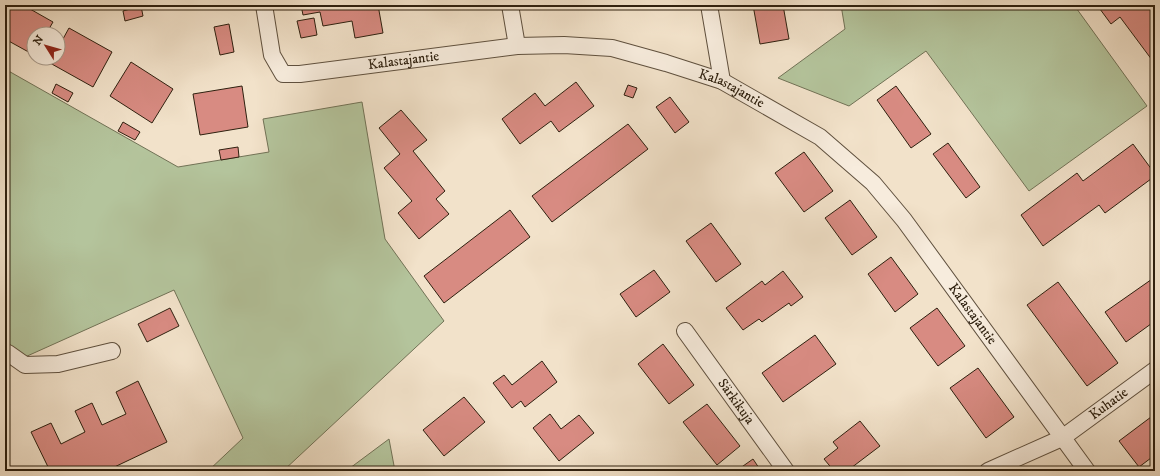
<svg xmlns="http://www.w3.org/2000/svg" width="1160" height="476" font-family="'IM FELL DW Pica',serif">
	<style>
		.green { fill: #b4c49c; stroke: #717256 }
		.building { fill: #d88b82; stroke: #2e200f }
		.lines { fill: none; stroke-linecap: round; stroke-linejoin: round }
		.street-casing { stroke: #5f503e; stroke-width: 18 }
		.street { stroke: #f7ecdd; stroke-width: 16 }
		.labels { text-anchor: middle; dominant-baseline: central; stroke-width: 3; stroke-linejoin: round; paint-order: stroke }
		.street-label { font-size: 14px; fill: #2e200f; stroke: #f7ecdd }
	</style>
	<rect width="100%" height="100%" fill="#f2e2ca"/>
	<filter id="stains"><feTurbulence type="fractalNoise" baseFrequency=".005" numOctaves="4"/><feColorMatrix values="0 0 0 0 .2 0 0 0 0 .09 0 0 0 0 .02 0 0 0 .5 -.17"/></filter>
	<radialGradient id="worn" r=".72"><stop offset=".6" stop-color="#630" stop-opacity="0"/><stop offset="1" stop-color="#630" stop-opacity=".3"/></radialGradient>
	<!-- green -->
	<path class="green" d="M841,5H1074L1147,106L1029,191L926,51L849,106L778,78L845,29Z
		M5,69L178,167L269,152L263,119L362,102L385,239L444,321L283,471H208L243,438L174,290L5,366Z
		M389,439L395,471H346Z"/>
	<!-- building -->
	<path class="building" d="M5,5H23L53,22L46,34H34V55L5,39Z
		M301,5H371V7L378,5L383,33L355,38L352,21L323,26L320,12L303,15Z
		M753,5H783L789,39L760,44Z
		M1097,5H1151L1155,10V64L1120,17L1111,24Z
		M141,6L143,16L125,21L123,11Z
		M314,18L317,35L301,38L297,21Z
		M229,24L234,52L220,55L214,27Z
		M69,28L112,52L93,87L50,63L53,58H58V48Z
		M131,62L173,89L152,123L110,96Z
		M576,82L594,106L559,132L551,121L520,144L502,119L535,93L545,106Z
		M56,84L73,93L68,102L52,93Z
		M628,85L637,88L633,98L624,95Z
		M242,86L248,127L200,135L193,94Z
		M896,86L931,134L911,148L877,100Z
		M670,97L689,122L675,133L656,107Z
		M401,110L427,140L413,151L445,191L436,199L449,214L419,239L398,213L412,201L384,168L400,154L379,128Z
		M123,122L140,132L135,140L118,131Z
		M628,124L648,149L552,222L532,196Z
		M948,143L980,187L966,198L933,154Z
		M1133,144L1155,174V176L1105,213L1099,205L1043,246L1021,215L1077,173L1083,181Z
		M238,147L239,157L221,160L219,150Z
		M804,152L833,191L804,212L775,173Z
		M850,200L877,237L852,255L825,218Z
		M510,210L530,237L444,303L424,276Z
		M711,223L741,264L716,282L686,241Z
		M891,257L918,294L895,312L868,274Z
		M654,270L670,292L636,317L620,294Z
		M783,271L803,297L791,306L789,303L762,322L759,319L743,330L726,308L762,281L765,285Z
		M1155,277V321L1126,342L1105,312Z
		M1058,282L1118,363L1087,386L1027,305Z
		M170,308L179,326L147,342L138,324Z
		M937,308L965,346L938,366L910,328Z
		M815,335L836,364L783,402L762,373Z
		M663,344L694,385L669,404L638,364Z
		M542,361L557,382L525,407L521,401L512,408L493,383L504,375L512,385Z
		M978,368L1014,417L986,438L950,388Z
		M138,381L167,442L106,471H50L31,432L51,423L61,444L85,432L75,411L92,403L102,425L126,414L116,392Z
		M464,397L485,422L444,456L423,430Z
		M707,404L740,446L717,465L683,422Z
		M550,414L561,429L579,415L594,433L559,461L533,428Z
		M1155,414V455L1139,467L1119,441Z
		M860,421L880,446L851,468L853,471H834L824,459L838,448L833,442Z
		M753,459L761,471H736Z"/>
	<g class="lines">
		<!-- street casing -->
		<g class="street-casing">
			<g id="street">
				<path id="s1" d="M264,5L272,55L283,74H300L517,46L564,45L612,48L666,63L722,81L820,137L873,183L904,220L1087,471"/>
				<path d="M510,5L517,46"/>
				<path d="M709,5L722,81"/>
				<path id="s2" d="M685,331L786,471"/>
				<path d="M5,353H8L25,365L58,364L112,351"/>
				<path id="s3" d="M988,471L1062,438L1155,370"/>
			</g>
		</g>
		<!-- street -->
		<use href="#street" class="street"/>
	</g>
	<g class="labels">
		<!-- street labels -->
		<g class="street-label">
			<text stroke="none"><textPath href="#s1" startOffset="194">Kalastajantie</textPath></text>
			<text stroke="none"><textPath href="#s1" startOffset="530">Kalastajantie</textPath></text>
			<text stroke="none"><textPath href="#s1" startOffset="866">Kalastajantie</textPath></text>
			<text stroke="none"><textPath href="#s2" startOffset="87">Särkikuja</textPath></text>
			<text stroke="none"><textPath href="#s3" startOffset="139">Kuhatie</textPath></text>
		</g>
	</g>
	<!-- margin -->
	<rect width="1160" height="476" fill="none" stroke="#f2e2ca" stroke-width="20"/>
	<rect x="6" y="6" width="1148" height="464" fill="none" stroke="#2e200f" stroke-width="2"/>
	<rect x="10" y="10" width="1140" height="456" fill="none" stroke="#2e200f"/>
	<!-- north arrow -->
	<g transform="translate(46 46) rotate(307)"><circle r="19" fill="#f7ecdd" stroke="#a79a8b"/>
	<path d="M0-3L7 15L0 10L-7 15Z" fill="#8f2418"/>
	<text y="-6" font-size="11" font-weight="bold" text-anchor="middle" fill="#2e200f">N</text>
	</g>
	<rect width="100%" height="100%" filter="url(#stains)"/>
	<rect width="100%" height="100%" fill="url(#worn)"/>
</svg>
